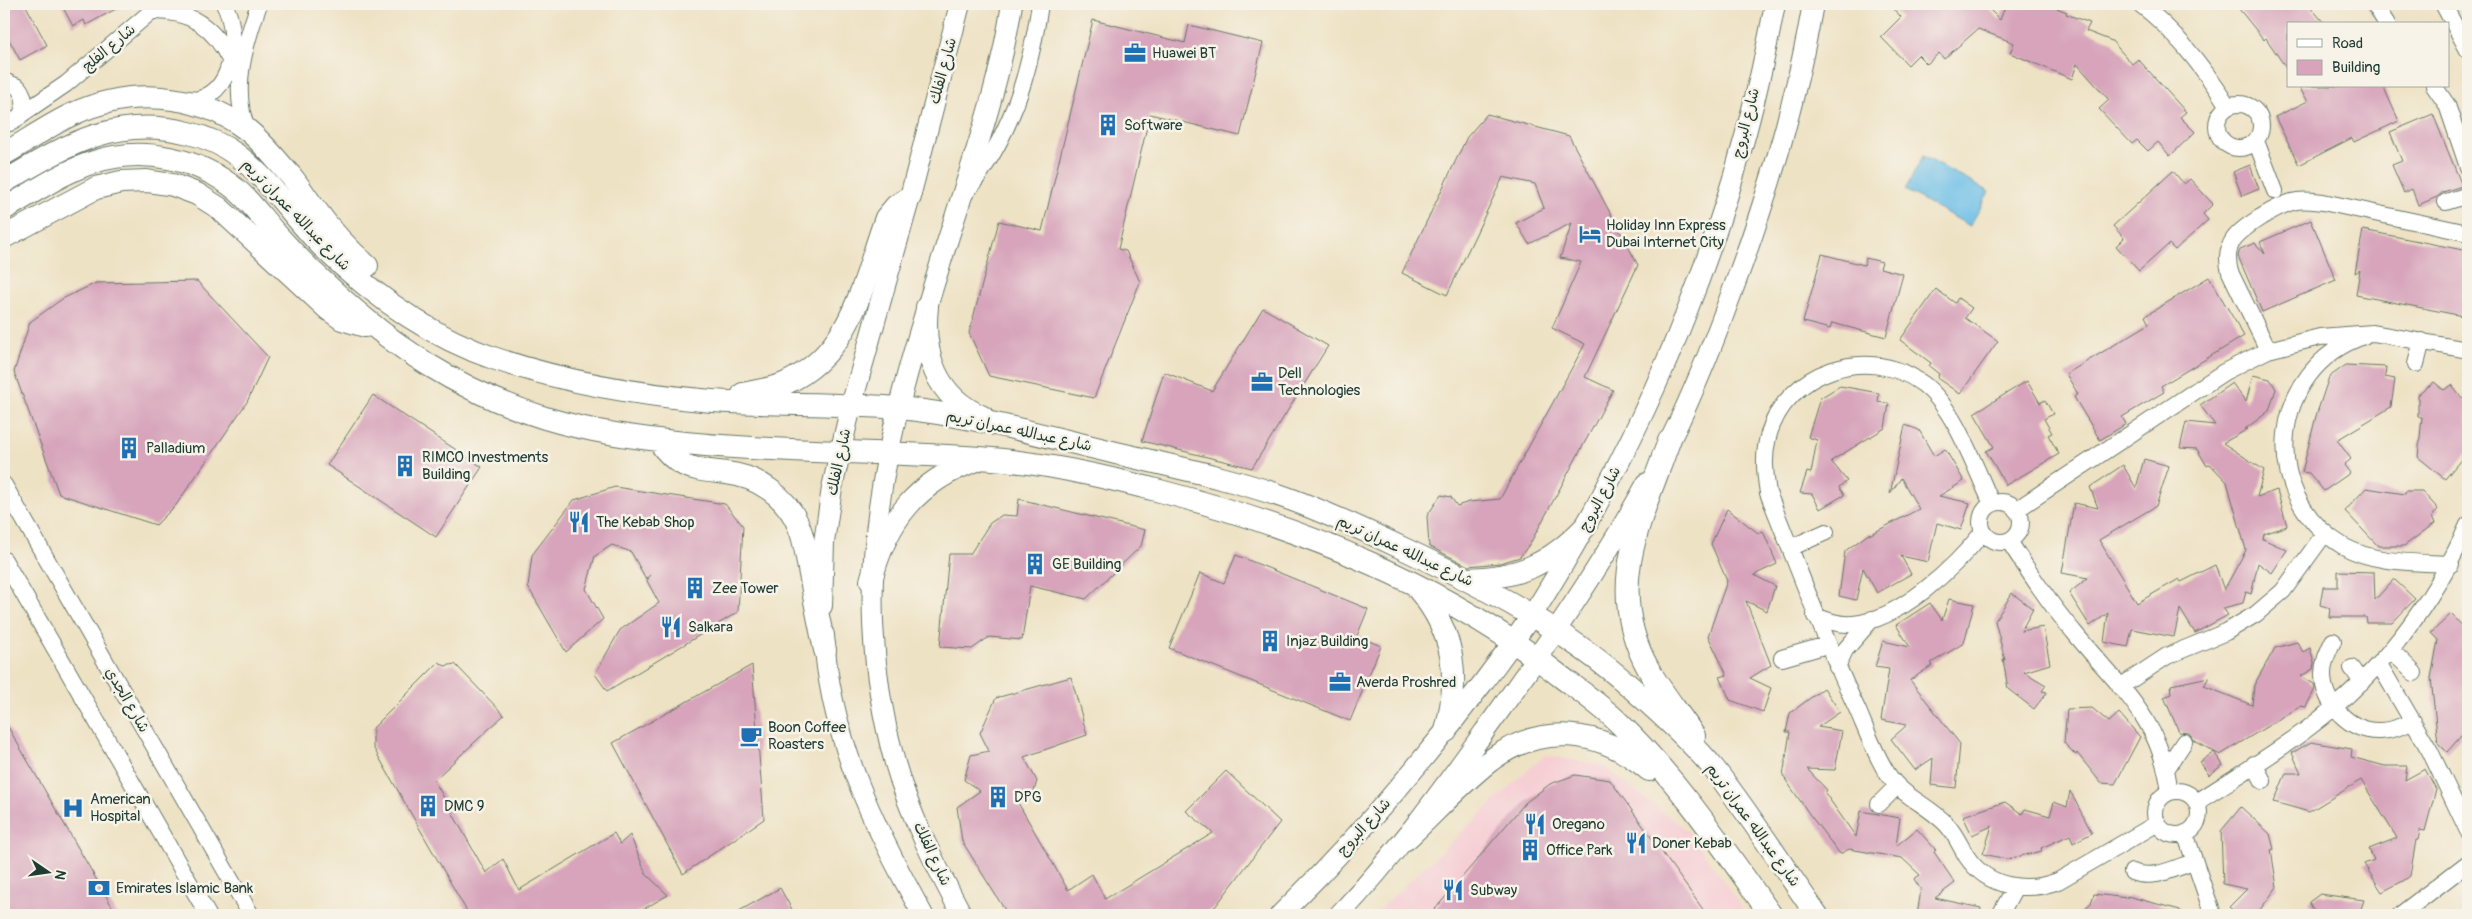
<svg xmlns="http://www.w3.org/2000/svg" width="2472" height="919" font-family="Pangolin,'Playpen Sans Arabic',sans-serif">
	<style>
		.built { fill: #f6cfd5 }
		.water { fill: #6dbfe8; stroke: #467e8e }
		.building { fill: #d7a4bb }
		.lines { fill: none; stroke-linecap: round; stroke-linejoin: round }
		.minor-casing { stroke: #677766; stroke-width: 18 }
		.tertiary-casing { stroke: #677766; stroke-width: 22 }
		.secondary-casing { stroke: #677766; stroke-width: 24 }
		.minor { stroke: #fff; stroke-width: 16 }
		.tertiary { stroke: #fff; stroke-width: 20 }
		.secondary { stroke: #fff; stroke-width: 22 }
		.labels { text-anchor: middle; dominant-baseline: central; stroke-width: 5; stroke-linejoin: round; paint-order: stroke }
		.street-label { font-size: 15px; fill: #1f3d34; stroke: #f7f3e8 }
		.poi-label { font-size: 15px; fill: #1f3d34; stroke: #f7f3e8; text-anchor: start }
	</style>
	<rect width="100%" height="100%" fill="#f7f3e8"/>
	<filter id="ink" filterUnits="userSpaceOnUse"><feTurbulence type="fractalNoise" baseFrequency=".02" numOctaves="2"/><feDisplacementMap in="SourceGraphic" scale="10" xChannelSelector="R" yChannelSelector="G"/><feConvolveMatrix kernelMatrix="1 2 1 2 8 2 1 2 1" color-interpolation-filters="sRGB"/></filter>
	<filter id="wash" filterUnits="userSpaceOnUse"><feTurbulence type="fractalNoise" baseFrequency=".0096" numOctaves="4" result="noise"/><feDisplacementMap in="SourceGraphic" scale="20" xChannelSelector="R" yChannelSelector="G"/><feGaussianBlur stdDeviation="1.12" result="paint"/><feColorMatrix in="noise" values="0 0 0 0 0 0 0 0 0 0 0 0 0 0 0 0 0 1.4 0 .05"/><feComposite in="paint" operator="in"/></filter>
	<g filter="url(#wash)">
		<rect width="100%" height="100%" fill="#eee2c4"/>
		<!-- built -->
		<path class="built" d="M1544,755L1602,765L1689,832L1747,915H1373Z"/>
		<!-- water -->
		<path class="water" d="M1923,156L1989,192L1970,226L1905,190Z"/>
		<g id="blocks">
			<!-- building -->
			<path class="building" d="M4,4H25L47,45L20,60L4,30Z
				M61,4H125L86,25L84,20L73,26Z
				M1889,4H1984L2000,20L2006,4H2046L2067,12L2066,14L2090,23L2086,31L2112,41L2132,64L2138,59L2186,112L2180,117L2195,132L2170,156L2158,142L2148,151L2137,140L2132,144L2099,109L2109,100L2077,64L2072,79L2010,53L2014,43L1978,29L1944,59L1939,53L1927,64L1918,55L1908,65L1881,37L1901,17Z
				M2235,4H2308L2325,24H2288V71L2266,38L2264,40Z
				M1093,20L1185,43L1189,25L1263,43L1240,136L1150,114L1118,249L1126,251L1140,282L1094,398L989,376L969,333L999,221L1042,231Z
				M2298,86H2383L2399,121L2354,142L2352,138L2299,165L2275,117L2308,101Z
				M1487,114L1569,136L1638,265L1585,377L1613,390L1531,542L1520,557L1500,563L1468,566L1429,546L1427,516L1441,495L1451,497L1457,506L1469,502L1500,499L1585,344L1552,328L1581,262L1560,258L1572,223L1529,244L1516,223L1544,208L1535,184L1503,177L1447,295L1402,273L1467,137Z
				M2433,114L2462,186L2443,192L2437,197L2418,205L2412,189L2404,193L2392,165L2402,161L2390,132Z
				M2250,165L2259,189L2242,196L2233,172Z
				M2173,171L2184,184L2190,179L2213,204L2203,214L2208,220L2175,250L2169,244L2139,271L2116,246L2124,238L2113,226Z
				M2311,220L2336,280L2262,312L2238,256L2240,249L2255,243L2265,254L2260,242Z
				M2363,230L2468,251V317L2356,295L2360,270L2355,273Z
				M1822,254L1864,265L1866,258L1882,262L1880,268L1903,274L1886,337L1832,323L1830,329L1803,322Z
				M2209,277L2244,336L2161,386L2164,392L2122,417L2126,424L2100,440L2074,397L2078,394L2066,374L2149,324L2145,316Z
				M197,281L268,357L247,402L176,505L156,525L59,494L14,372L30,322L62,299L96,283Z
				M1936,289L1955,303L1958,298L1972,308L1965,318L1998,341L1960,394L1937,378L1939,374L1929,366L1931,363L1900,340Z
				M1263,308L1328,346L1252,468L1142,441L1164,372L1212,391Z
				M2346,365L2386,367L2385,377L2395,379L2391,407L2337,440L2351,459L2344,465L2350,473L2324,491L2309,473L2302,472L2316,416L2329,377Z
				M2253,375L2270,379L2276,389L2269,411L2245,429H2248L2223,443L2264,470L2257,497L2277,490L2287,526L2264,534L2263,539L2287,550L2272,573L2258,563L2251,594L2246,592L2243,603L2223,608L2228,615L2195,633L2180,609L2174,637L2132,629L2128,647L2104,642L2108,613L2090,626L2069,593L2088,578L2062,573L2074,503L2098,508L2090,487L2123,465L2136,488L2144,459L2169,466L2156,506L2099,540L2137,603L2179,579L2181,582L2215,565L2224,590L2246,550L2227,482L2210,464L2207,466L2197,449L2180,448L2186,422L2215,425L2200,405L2232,383L2246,402Z
				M2027,381L2040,403L2045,400L2053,414L2044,419L2052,433L2048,435L2059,454L2006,485L1986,451L1994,447L1974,413Z
				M2434,382L2444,390L2452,385L2468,405V451L2445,479L2418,457L2422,417H2418V395Z
				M1840,386L1879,393L1878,402L1889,404L1885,428L1831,461L1847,481L1839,487L1844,495L1820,509L1812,494L1800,493L1807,472L1811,473L1817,440L1808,437L1820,398Z
				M373,395L482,467L436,537L327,465Z
				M1905,425L1919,430L1934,456L1945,449L1964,481L1939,496L1970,503L1961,530L1937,523L1928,562L1901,556L1911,574L1877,593L1863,568L1856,600L1839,596L1845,551L1870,533L1869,535L1919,509L1901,478L1890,494Z
				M615,487L725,504L743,526L738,612L607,691L595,674L620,630L659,603L647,581L650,575L646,579L631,552L612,545L595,556L586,589L603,619L566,652L528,587L532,555L574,500Z
				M2366,488L2405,494L2406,491H2422L2438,509L2432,517L2435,523L2404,546H2378L2345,511Z
				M1019,499L1145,530L1141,546L1086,599L1030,586L1022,640L989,637L972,649L940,647L949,554H970L990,523L1002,515L1017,516Z
				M1727,509L1758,533L1763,531L1777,564L1754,575L1775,586L1767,611L1746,601L1771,665L1750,678L1771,688L1763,712L1730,700L1720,677L1727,675L1708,636L1727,581L1711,544Z
				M1236,555L1368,609L1357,636L1381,646L1350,721L1169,648L1200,573L1224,583Z
				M2338,571L2374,572L2375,600L2394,579L2415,599L2392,623H2367L2366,617H2329L2330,608L2320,605L2323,587H2338Z
				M2012,593L2033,609L2021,631L2043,627L2050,664L2024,672L2046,685L2042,691L2047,692L2034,709L2008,689L2003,659L2005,660L1995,621Z
				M1949,599L1974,604L1964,643L1931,663L1933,665L1910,680L1960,744L1956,788L1931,785L1933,758L1915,770L1891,739L1907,725L1881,720L1889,669L1875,667L1883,641L1910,647L1896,625L1930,603L1942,620Z
				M2451,614L2468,632V728L2447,752L2438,743L2431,678L2438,640L2431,633Z
				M2297,642L2303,652L2310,648L2314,662L2313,669L2301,676L2314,684L2315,689L2306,707L2301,706L2220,755L2193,740L2189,733L2179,732L2164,697L2172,694L2171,685L2209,677L2204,686L2252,705L2254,685L2275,648Z
				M439,662L445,666L455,664L504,715L434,780L486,873L503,859L519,890L614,833L620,844L630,835L646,874L668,895L633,915H469L373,747V728Z
				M752,665L764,819L683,874L613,743Z
				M1071,677L1087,735L1024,757L1037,781L1033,794L1017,801L1068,890L1092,874L1105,899L1213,833L1186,811L1226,771L1280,822L1215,907L1201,915H1008L962,841L957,807L980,791L964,780L971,755L989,751L980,733L996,698Z
				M1824,688L1840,712L1818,727L1842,731L1835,770L1807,769L1827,790L1825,793L1856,837L1861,811L1900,818L1896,846L1917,829L1936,850L1934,852L1955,883L1935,898L1981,908L1980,915H1917L1921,890L1914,879L1920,875L1902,858L1849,849L1840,854L1810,815L1783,776L1790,732H1786L1790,713Z
				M2092,708L2109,722L2119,713L2140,737L2115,784L2101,783L2077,753L2076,755L2064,743L2067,709Z
				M4,720L117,915H4Z
				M2311,742L2352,749L2351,757L2385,766H2407L2405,780L2425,769L2436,789L2425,831L2420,830L2418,840H2416L2410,876L2403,881L2382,892L2364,864L2374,860L2369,849L2397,838L2361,780L2309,812L2274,802L2286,773H2301L2292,753Z
				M2214,752L2223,765L2209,775L2200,762Z
				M1575,775L1610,780L1707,915H1430L1525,803L1550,784Z
				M2070,791L2092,833L2073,843L2070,835L2041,848L2042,851L2007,859L1983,854L1992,826L1972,835L1963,816L2005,802L2022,814L2025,809L2050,816L2054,802L2067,807Z
				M2241,807L2270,834L2274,849L2271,850L2277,887L2256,915H2239L2229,907L2247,889L2223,884L2221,831Z
				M780,888L795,915H732Z
				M2094,894L2127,898V896L2180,910L2179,915H2077L2091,903Z
				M2320,894L2364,900L2359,915H2316L2309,902Z"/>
		</g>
	</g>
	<g filter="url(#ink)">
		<use href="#blocks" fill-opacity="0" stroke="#677766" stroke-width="1"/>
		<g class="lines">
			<!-- minor casing -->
			<g class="minor-casing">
				<path id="minor" d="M2140,4C2176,31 2204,68 2228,106
					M2374,4L2387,24
					M2443,4L2468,50
					M152,11C190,10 214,27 230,60
					M4,81L18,87C30,102 24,122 4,124
					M2434,86L2447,105L2468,167
					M184,100C188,99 194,100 199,99C236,89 239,31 224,4
					M2217 126a22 22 0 1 1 44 0a22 22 0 1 1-44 0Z
					M22,114L66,84L160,4
					M248,131C230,90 245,44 259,4
					M2256,141L2275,191
					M964,195C1010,138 1030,75 1040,4
					M2446,202L2468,195
					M2364,336C2270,368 2257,495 2343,546C2375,564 2416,562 2451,564
					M2268,350L2230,272C2222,242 2238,232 2261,217C2271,211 2281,205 2292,202C2303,199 2313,201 2323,202L2468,233
					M2416,364L2422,341
					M4,485L251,915
					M1981 522a20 20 0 1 1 40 0a20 20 0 1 1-40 0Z
					M1992,504C1975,468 1955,408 1923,384C1869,343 1785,371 1768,437C1763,456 1765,474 1768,493C1798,566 1824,640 1858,711C1867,732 1875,754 1887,773C1902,797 1929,805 1947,825C1956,835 1960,846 1967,857C1988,888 2026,893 2058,881L2158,823
					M2016,510L2224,372L2268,350L2320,337L2373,333L2468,350
					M2009,541C2029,572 2049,603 2073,631C2118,687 2160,716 2170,792
					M1790,548L1826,532
					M4,560L208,915
					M1815,616C1828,621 1839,625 1853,624C1900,620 1955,567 1983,532
					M2333,641C2328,652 2323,662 2323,674C2323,704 2350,732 2380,731C2392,731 2403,726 2413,721
					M2391,650L2414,673
					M1782,658L1827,645
					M2379,664L2430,751L2468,831
					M1837,667L1845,650L1872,619
					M2352,668L2362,682
					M2120,687L2167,656L2226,632L2256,614L2283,591L2325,533
					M2254,764L2263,781
					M2167,768L2184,742
					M2155 813a22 22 0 1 1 44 0a22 22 0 1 1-44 0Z
					M2197,802C2235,777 2275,754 2311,726C2380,673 2433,604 2468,525
					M1879,804L1897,786
					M2185,833L2213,915
					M2132,872C2153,880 2173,869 2193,862
					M2000,915L2015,887
					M2400,915L2468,863"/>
			</g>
			<!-- tertiary casing -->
			<g class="tertiary-casing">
				<path id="tertiary" d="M1662,456C1690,403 1712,347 1732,292C1767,199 1796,102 1813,4
					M822,606L824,542L832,488L851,406L910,197L960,4
					M824,635C829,736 875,829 923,915
					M962,915C936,866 910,816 895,763C842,570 892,417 950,233C974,157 1000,83 1012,4
					M1280,915C1353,843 1420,766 1482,684C1504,654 1527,625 1546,593C1657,413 1737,212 1775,4
					M1339,915C1394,857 1440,793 1487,728C1544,649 1600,569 1647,483"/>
			</g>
			<!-- secondary casing -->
			<g class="secondary-casing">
				<path id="secondary" d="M4,154C27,141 49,125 73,114C129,88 196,92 246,129C263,142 277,161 291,176C300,187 307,199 316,210C331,231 348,249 367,266
					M4,182C65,146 115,114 189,133C205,137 223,145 237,155C270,180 293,217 322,246C371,294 431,337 496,359C565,382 639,395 712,401C774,405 837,403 900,408C969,415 1037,434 1104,450C1165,465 1228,477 1287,498C1326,512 1364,530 1402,548C1483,586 1566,629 1633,689C1658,711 1694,744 1715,770C1751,816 1783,867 1817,915
					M4,209C33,193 62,172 94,162C142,146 199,158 238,191C253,204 265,222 278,236C294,254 311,271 329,287C394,348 459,391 545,418C591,432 637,438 685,443C783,453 882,451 980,458C1041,462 1102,476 1160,491C1305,529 1446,585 1564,679C1583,693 1603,707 1620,724C1679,781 1724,849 1771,915
					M4,237L96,188L121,182L147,181L173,185L197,194L219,208L328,309L342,319L365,326
					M927,307C922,354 936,397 983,417
					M743,394C756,391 771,389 784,384C854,352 862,283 886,218L896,206L910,197
					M658,440C678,470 693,469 726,473C757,476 788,497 799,527C806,543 807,562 811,579C815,603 820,626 825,650
					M1669,441C1641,521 1603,588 1649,670C1662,693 1680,714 1694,736
					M1466,579C1519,578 1550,564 1586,526
					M871,581C886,520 918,481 977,460
					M1418,589C1455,633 1460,677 1446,731
					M1406,839C1433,814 1458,786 1487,763C1539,722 1600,728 1649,770"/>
			</g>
			<!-- minor -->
			<use href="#minor" class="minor"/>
			<!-- tertiary -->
			<use href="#tertiary" class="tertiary"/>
			<!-- secondary -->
			<use href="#secondary" class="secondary"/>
		</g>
	</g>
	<!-- icons -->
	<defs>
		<g id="office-bare" transform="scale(1.725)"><path d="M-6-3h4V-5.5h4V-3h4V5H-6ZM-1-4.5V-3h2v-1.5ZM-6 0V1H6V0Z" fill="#1f6fb2" stroke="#f7f3e8" stroke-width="2.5" paint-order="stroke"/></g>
		<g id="building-bare" transform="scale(1.725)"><path d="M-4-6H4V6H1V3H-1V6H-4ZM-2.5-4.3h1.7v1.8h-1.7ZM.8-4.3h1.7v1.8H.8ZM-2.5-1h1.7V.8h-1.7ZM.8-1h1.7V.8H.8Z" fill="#1f6fb2" stroke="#f7f3e8" stroke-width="2.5" paint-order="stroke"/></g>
		<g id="hotel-bare" transform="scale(1.725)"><path d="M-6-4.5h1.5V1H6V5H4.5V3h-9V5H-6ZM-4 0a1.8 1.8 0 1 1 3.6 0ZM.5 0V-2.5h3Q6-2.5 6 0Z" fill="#1f6fb2" stroke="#f7f3e8" stroke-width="2.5" paint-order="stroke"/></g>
		<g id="restaurant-bare" transform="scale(1.725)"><path d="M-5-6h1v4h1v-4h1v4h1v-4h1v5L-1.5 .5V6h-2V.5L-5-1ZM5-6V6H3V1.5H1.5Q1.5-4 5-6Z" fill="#1f6fb2" stroke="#f7f3e8" stroke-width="2.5" paint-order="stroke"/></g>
		<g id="cafe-bare" transform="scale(1.725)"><path d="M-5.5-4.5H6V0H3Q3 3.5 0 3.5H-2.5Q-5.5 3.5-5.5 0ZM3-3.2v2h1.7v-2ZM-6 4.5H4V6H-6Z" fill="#1f6fb2" stroke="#f7f3e8" stroke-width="2.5" paint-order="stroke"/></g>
		<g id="hospital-bare" transform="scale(1.725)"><path d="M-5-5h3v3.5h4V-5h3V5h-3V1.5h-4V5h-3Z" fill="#1f6fb2" stroke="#f7f3e8" stroke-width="2.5" paint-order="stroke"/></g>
		<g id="bank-bare" transform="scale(1.725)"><path d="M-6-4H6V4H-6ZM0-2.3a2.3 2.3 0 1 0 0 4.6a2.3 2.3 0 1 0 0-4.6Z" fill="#1f6fb2" stroke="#f7f3e8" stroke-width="2.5" paint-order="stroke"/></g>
	</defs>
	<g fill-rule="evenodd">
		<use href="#office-bare" x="1135" y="53"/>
		<use href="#building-bare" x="1108" y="125"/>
		<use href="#hotel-bare" x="1590" y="234"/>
		<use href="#office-bare" x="1262" y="382"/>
		<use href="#building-bare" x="129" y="448"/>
		<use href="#building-bare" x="405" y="466"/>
		<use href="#restaurant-bare" x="579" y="522"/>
		<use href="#building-bare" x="1035" y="564"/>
		<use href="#building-bare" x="695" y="588"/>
		<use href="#restaurant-bare" x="671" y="627"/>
		<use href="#building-bare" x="1270" y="641"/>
		<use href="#office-bare" x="1340" y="682"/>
		<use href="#cafe-bare" x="751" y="736"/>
		<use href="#building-bare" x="998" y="797"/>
		<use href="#building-bare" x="428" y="806"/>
		<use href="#hospital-bare" x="73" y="808"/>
		<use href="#restaurant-bare" x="1535" y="824"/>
		<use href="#restaurant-bare" x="1636" y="843"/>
		<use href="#building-bare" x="1530" y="850"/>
		<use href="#bank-bare" x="99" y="888"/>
		<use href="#restaurant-bare" x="1453" y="890"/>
	</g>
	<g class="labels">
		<!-- street labels -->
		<g class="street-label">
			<text transform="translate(109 48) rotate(-40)">شارع الفلج</text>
			<text transform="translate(943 71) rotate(-75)">شارع الفلك</text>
			<text transform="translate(1746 123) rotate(-76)">شارع البروج</text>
			<text transform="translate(296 215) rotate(46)">شارع عبدالله عمران تريم</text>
			<text transform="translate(1019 431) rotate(12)">شارع عبدالله عمران تريم</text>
			<text transform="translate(839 462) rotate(-78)">شارع الفلك</text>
			<text transform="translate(1600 499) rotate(-62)">شارع البروج</text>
			<text transform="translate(1405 551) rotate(25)">شارع عبدالله عمران تريم</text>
			<text transform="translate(127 700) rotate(60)">شارع الجدي</text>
			<text transform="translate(1753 825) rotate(54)">شارع عبدالله عمران تريم</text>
			<text transform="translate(1364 827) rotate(-48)">شارع البروج</text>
			<text transform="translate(932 854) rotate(65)">شارع الفلك</text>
		</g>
		<!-- poi labels -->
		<g class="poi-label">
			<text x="1152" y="53">Huawei BT</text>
			<text x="1124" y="125">Software</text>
			<text x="1606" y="225">Holiday Inn Express<tspan x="1606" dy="17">Dubai Internet City</tspan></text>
			<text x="1278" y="373">Dell<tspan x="1278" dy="17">Technologies</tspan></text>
			<text x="146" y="448">Palladium</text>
			<text x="422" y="457">RIMCO Investments<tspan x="422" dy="17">Building</tspan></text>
			<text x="596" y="522">The Kebab Shop</text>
			<text x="1052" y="564">GE Building</text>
			<text x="712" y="588">Zee Tower</text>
			<text x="688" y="627">Salkara</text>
			<text x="1286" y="641">Injaz Building</text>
			<text x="1356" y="682">Averda Proshred</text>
			<text x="768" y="727">Boon Coffee<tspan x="768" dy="17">Roasters</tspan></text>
			<text x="1014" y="797">DPG</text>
			<text x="90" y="799">American<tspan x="90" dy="17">Hospital</tspan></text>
			<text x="444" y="806">DMC 9</text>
			<text x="1552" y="824">Oregano</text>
			<text x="1652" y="843">Doner Kebab</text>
			<text x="1546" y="850">Office Park</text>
			<text x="116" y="888">Emirates Islamic Bank</text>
			<text x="1470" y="890">Subway</text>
		</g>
	</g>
	<!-- margin -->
	<rect width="2472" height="919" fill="none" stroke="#f7f3e8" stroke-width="20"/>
	<!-- legend -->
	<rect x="2287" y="22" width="162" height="65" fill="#f7f3e8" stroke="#a1aaa0"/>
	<rect x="2297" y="39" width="25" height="8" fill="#ffffff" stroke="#a1aaa0"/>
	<text x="2332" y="48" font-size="15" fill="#1f3d34">Road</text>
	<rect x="2297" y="60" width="25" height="15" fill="#d7a4bb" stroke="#a1aaa0"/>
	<text x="2332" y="72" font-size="15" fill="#1f3d34">Building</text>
	<!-- north arrow -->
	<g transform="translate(48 872) rotate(103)" stroke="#f7f3e8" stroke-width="4" paint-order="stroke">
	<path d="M0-4L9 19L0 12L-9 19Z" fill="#1f3d34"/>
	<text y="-8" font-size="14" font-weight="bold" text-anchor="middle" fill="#1f3d34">N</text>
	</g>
</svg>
